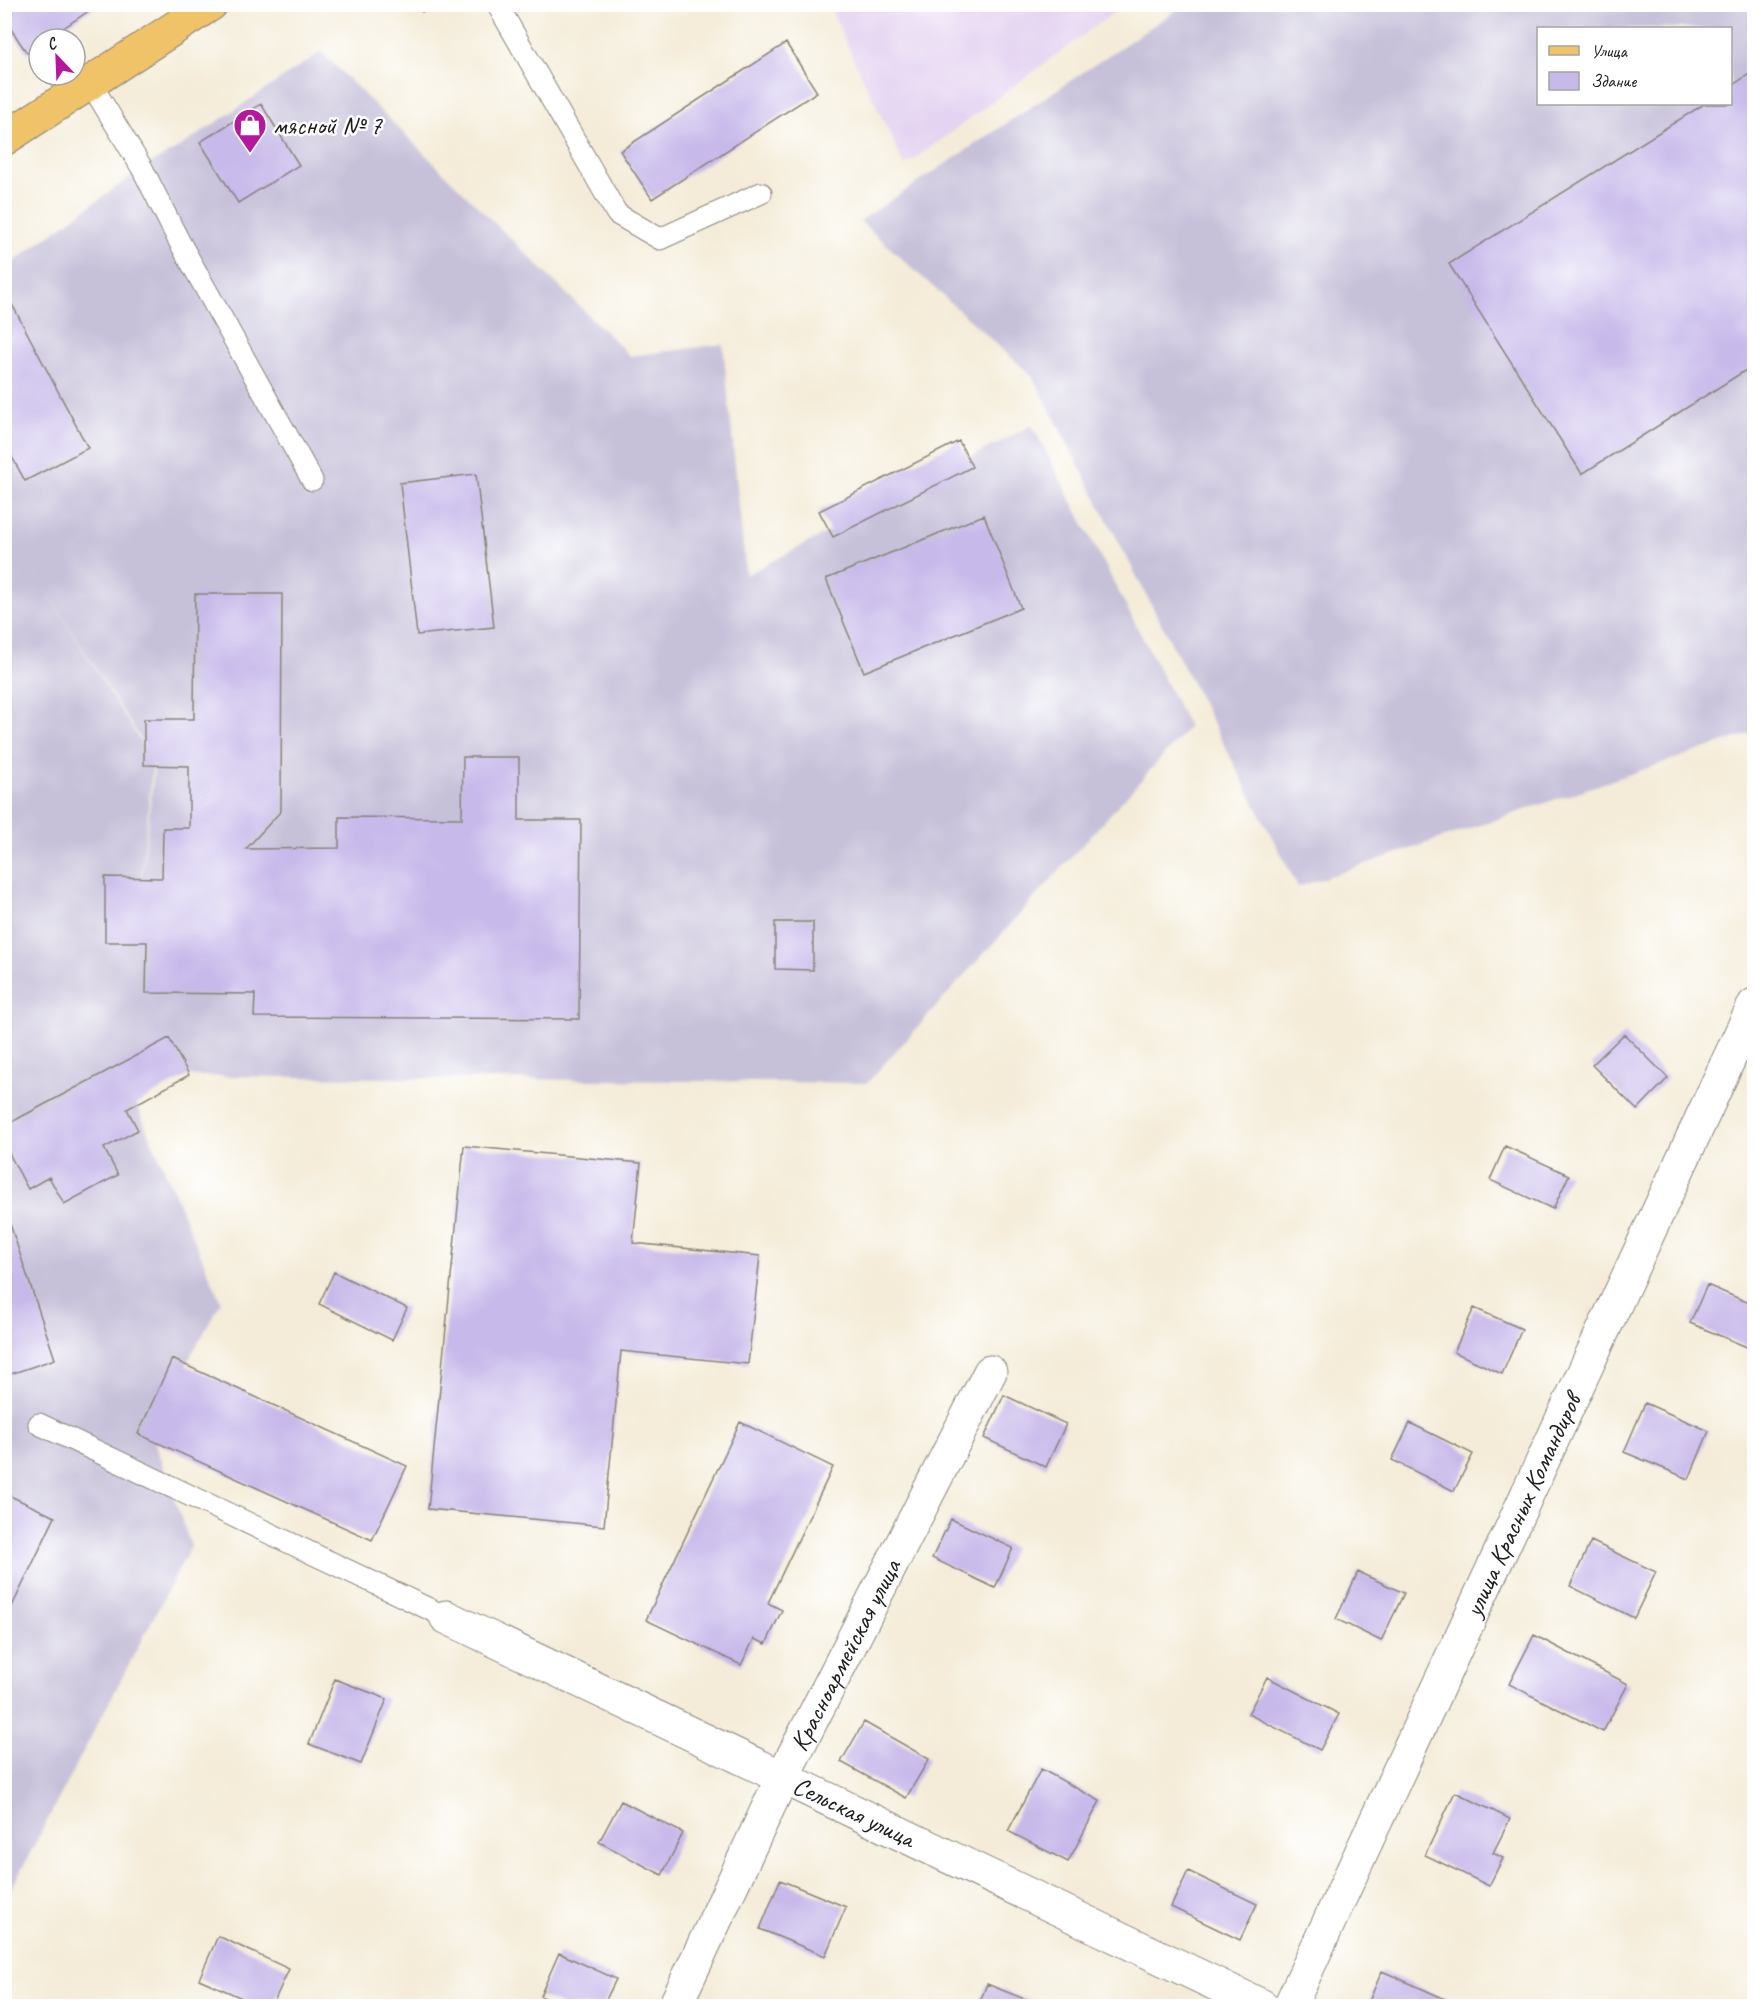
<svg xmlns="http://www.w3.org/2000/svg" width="1759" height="2011" font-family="Caveat,sans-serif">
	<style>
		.built { fill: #e4d3f1 }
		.industrial { fill: #c6c0d9; fill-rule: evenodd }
		.building { fill: #c7b9ea }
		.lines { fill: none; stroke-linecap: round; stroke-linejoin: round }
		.lane-casing { stroke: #88847a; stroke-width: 23 }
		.street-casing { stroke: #88847a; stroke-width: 35 }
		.primary-casing { stroke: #88847a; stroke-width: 35 }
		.lane { stroke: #fff; stroke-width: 21 }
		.street { stroke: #fff; stroke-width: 33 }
		.primary { stroke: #f1c369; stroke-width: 33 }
		.labels { text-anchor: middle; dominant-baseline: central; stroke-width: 5; stroke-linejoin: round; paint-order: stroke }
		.poi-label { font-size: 26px; fill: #1c1c1c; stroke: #fff; text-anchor: start }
		.street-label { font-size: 26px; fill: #1c1c1c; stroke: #fff }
	</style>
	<rect width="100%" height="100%" fill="#fff"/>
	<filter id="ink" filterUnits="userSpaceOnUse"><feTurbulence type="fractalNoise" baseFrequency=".0167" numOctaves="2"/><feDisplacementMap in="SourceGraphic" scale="12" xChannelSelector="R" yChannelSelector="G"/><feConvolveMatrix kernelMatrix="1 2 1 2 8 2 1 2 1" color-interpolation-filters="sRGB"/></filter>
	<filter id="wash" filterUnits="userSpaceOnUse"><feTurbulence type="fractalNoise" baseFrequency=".008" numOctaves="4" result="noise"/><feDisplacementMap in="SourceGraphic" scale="24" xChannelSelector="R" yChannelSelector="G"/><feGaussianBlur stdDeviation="1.35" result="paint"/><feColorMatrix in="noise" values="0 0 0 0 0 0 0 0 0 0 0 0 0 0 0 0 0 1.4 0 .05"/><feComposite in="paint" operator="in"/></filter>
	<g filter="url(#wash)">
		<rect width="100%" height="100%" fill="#f4ecd8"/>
		<!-- built -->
		<path class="built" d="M843,5V4L1124,5L905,166L832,13Z"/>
		<!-- industrial -->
		<path class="industrial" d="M1184,5H1754V732L1298,887L1033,377L860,221ZM1538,28H1730V104H1538Z
			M321,52L630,356L723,344L746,575L1032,425L1189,727L867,1083L194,1076L120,1066L221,1302L150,1429L191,1546L5,1901V268L142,168L175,150ZM30,565L155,762L134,945L153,762Z"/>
		<g id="blocks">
			<!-- building -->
			<path class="building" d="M4,4H99L47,39H39V45L27,53L4,19Z
				M417,4H433L422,12Z
				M786,43L817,92L652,199L620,151Z
				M1754,71V365L1582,474L1449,264L1704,104H1730V87Z
				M261,104L299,165L238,203L200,142Z
				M4,289L88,448L25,481L4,442Z
				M959,441L972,467L833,537L819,511Z
				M476,474L494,627L417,635L400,483Z
				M984,515L1021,608L864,672L826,579Z
				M195,594H282L281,811L246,849L339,848V817L462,818L463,757H519V820H581L579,1019L254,1017L255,994L146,993L147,942H105V877L162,878L163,828H189V766L144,765V719H194Z
				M775,922H813V970L775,969Z
				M1624,1034L1668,1078L1637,1110L1592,1065Z
				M169,1038L189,1075L127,1109L138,1130L104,1148L118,1175L64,1204L49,1177L28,1189L4,1144V1126Z
				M464,1146L641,1163L633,1243L760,1256L748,1364L621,1351L604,1526L428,1509Z
				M1505,1146L1569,1175L1553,1209L1490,1180Z
				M10,1224L55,1359L5,1376V1226Z
				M334,1272L407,1308L392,1340L319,1304Z
				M1707,1285L1754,1305V1350L1690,1323Z
				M1474,1308L1522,1329L1502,1374L1454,1352Z
				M172,1359L407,1466L372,1540L138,1434Z
				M1004,1395L1066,1424L1046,1467L984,1438Z
				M1645,1403L1709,1431L1689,1479L1624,1452Z
				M740,1422L833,1467L768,1603L782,1610L766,1644L754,1639L741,1665L646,1620Z
				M1410,1423L1473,1454L1454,1491L1392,1460Z
				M4,1493L55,1517L4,1623Z
				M951,1519L1013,1548L995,1588L932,1558Z
				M1591,1541L1656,1572L1634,1618L1570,1586Z
				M1358,1572L1404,1593L1381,1641L1336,1619Z
				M1534,1635L1628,1684L1603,1732L1509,1684Z
				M1267,1677L1339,1714L1320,1750L1248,1714Z
				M335,1679L387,1699L361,1764L309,1744Z
				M864,1722L929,1759L906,1798L841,1762Z
				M1041,1769L1100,1801L1068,1862L1008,1831Z
				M1455,1792L1510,1819L1493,1853L1503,1858L1489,1886L1425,1855Z
				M621,1801L683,1833L662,1875L599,1842Z
				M1188,1871L1257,1904L1240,1940L1171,1907Z
				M780,1880L846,1907L825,1956L760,1929Z
				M218,1936L289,1969L272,2006H260L199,1979Z
				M559,1953L616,1979L603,2006H563L540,1996Z
				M1382,1971L1461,2006H1367Z
				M987,1984L1042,2006H978Z"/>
		</g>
	</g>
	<g filter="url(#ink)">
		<use href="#blocks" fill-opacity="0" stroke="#88847a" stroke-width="1.5"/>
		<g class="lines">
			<!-- lane casing -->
			<g class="lane-casing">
				<path id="lane" d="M497,4L617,214L660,239L761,193
					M91,84L142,168L179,241L312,480
					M39,1424L446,1617"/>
			</g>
			<!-- street casing -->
			<g class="street-casing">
				<g id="street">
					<path id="s1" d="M446,1617L1262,2006"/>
					<path id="s2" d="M675,2006L782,1778L990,1372"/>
					<path id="s3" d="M1290,2006L1754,1005"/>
				</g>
			</g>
			<!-- primary casing -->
			<g class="primary-casing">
				<path id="primary" d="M4,139L211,4"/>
			</g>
			<!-- lane -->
			<use href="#lane" class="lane"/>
			<!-- street -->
			<use href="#street" class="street"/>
			<!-- primary -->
			<use href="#primary" class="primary"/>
		</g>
	</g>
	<!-- icons -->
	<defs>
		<g id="shop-pin" transform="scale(1.725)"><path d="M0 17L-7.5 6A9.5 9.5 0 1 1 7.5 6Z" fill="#b5179e" stroke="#fff"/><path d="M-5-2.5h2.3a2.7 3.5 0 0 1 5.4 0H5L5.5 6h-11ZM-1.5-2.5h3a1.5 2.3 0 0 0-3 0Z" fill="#fff"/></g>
	</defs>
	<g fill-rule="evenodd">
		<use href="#shop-pin" x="250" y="125"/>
	</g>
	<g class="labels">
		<!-- poi labels -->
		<g class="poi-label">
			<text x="273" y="125">мясной № 7</text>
		</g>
		<!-- street labels -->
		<g class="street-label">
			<text stroke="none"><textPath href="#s3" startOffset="552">улица Красных Командиров</textPath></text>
			<text stroke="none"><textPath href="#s2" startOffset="390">Красноармейская улица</textPath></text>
			<text stroke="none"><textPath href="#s1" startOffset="452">Сельская улица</textPath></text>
		</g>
	</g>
	<!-- margin -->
	<rect width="1759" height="2011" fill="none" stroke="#fff" stroke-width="24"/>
	<!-- legend -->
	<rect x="1537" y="27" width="195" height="78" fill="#ffffff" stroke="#a4a4a4" stroke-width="1.5"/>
	<rect x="1549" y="46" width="30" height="9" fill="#f1c369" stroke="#a4a4a4" stroke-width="1.5"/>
	<text x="1591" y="57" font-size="18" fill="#1c1c1c">Улица</text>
	<rect x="1549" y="72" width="30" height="18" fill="#c7b9ea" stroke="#a4a4a4" stroke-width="1.5"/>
	<text x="1591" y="87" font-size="18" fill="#1c1c1c">Здание</text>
	<!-- north arrow -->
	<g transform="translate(57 57) rotate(337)"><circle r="28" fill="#ffffff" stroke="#a4a4a4" stroke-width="1.5"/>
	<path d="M0-4.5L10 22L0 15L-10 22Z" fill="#b5179e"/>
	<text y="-9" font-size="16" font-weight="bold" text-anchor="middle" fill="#1c1c1c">С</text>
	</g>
</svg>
